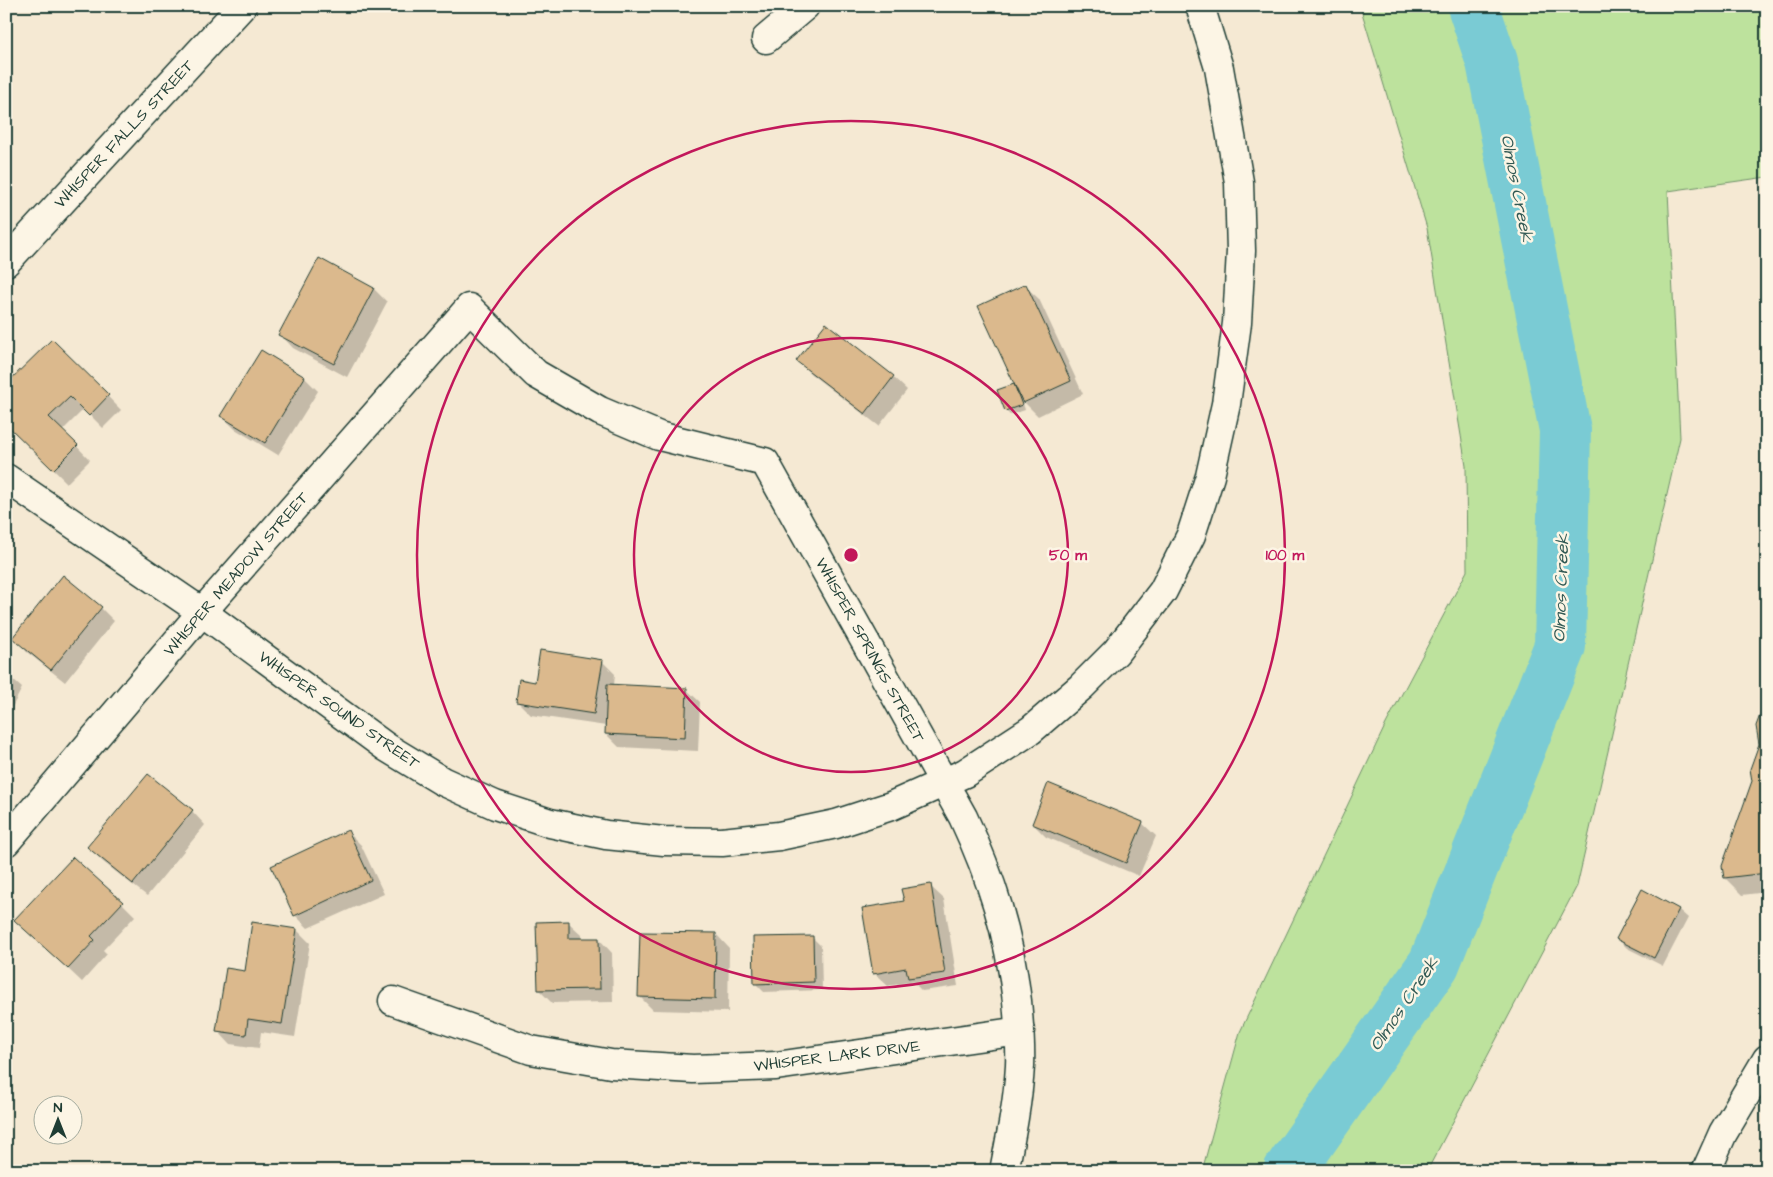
<svg xmlns="http://www.w3.org/2000/svg" width="1773" height="1177" font-family="'Architects Daughter',sans-serif">
	<style>
		.green { fill: #bde29d; stroke: #6e9068 }
		.shadow { fill: #0003 }
		.lines { fill: none; stroke-linecap: round; stroke-linejoin: round }
		.river { stroke: #7acbd4; stroke-width: 52 }
		.building { fill: #dbb98d; stroke: #1f3d34 }
		.street-casing { stroke: #1f3d34; stroke-width: 31 }
		.street { stroke: #fcf5e5; stroke-width: 28 }
		.ring { fill: none; stroke: #c2185b; stroke-width: 2.5 }
		.labels { text-anchor: middle; dominant-baseline: central; stroke-width: 5; stroke-linejoin: round; paint-order: stroke }
		.street-label { font-size: 16px; fill: #1f3d34; stroke: #fcf5e5 }
		.water-label { font-size: 18px; font-style: italic; fill: #315954; stroke: #fcf5e5 }
		.centre { fill: #c2185b; stroke: #fcf5e5; stroke-width: 2.5 }
		.ring-label { font-size: 15px; text-anchor: middle; font-weight: bold; fill: #c2185b; stroke: #fcf5e5; stroke-width: 5; stroke-linejoin: round; paint-order: stroke }
	</style>
	<rect width="100%" height="100%" fill="#f5e9d3"/>
	<filter id="ink" filterUnits="userSpaceOnUse"><feTurbulence type="fractalNoise" baseFrequency=".02" numOctaves="2"/><feDisplacementMap in="SourceGraphic" scale="10" xChannelSelector="R" yChannelSelector="G"/><feConvolveMatrix kernelMatrix="1 2 1 2 8 2 1 2 1" color-interpolation-filters="sRGB"/></filter>
	<g filter="url(#ink)">
		<!-- green -->
		<path class="green" d="M1360,6H1767V177L1668,191L1680,438L1577,886L1427,1171H1202L1240,1032L1386,724L1467,571L1466,466L1427,228Z"/>
		<!-- shadow -->
		<path class="shadow" d="M1025,286L1039,299L1083,394L1038,416L1022,400L1025,410L1010,415L1006,411L1014,386L1018,390Z
			M374,289L387,302L347,377L293,348L280,334Z
			M826,325L893,377L907,390L879,426L811,374L798,361Z
			M52,340L121,410L103,428L84,409L62,431L90,460L67,483L6,423Z
			M261,352L305,378L318,391L278,455L235,429L222,416Z
			M101,608L114,621L65,682L27,652L14,638Z
			M602,661L615,674L614,685L686,689L700,702L698,751L619,747L606,734V726L531,715L517,701L536,683Z
			M6,674L22,688L6,719Z
			M1767,700V892L1742,895L1725,878L1753,781Z
			M148,775L192,811L205,825L147,896L102,861L89,847Z
			M1142,823L1156,836L1139,876L1046,837L1033,824Z
			M348,832L361,845L384,894L308,928L295,915Z
			M930,886L944,899L958,986L922,991L913,982L888,986L874,973L905,902Z
			M122,903L135,916L103,950L107,954L82,982L30,933Z
			M1679,910L1688,918L1663,966L1627,948L1618,939Z
			M568,922L582,935V939H599L612,953L613,1002L552,1003L539,990Z
			M297,930L310,943L295,1037L261,1032L259,1048L230,1044L217,1030L246,973Z
			M716,934L729,948L728,1012L653,1010L640,997Z
			M812,937L821,946L822,990L764,992L755,983Z"/>
		<g class="lines">
			<!-- river -->
			<path class="river" d="M1289,1171L1434,964L1560,646L1565,430L1492,62L1473,6"/>
		</g>
		<!-- building -->
		<path class="building" d="M319,258L374,288L334,364L278,335Z
			M1026,284L1071,381L1023,403L978,306Z
			M826,323L894,376L865,414L796,361Z
			M52,339L109,395L89,416L70,397L49,417L78,445L53,470L6,424V384Z
			M261,350L305,377L265,443L220,416Z
			M1014,384L1022,405L1005,411L997,390Z
			M63,575L102,607L51,670L12,638Z
			M540,650L603,660L594,714L516,702L519,679L535,682Z
			M607,684L687,688L685,738L605,734Z
			M1767,696V873L1724,878L1722,866L1752,781L1750,769L1759,744L1756,726Z
			M148,774L193,810L133,884L87,847Z
			M1048,783L1143,822L1126,863L1032,824Z
			M348,830L371,880L294,916L271,866Z
			M73,857L123,902L91,936L95,940L68,969L14,920Z
			M931,884L945,973L908,978L906,968L873,974L862,908L904,901L901,889Z
			M1642,889L1679,909L1654,958L1616,939Z
			M569,921V938H599L600,989L538,990L536,922Z
			M252,922L297,929L282,1024L248,1019L246,1035L216,1031L226,968L245,971Z
			M640,932L716,933L715,999L638,997Z
			M813,936L814,982L754,984L753,937Z"/>
		<g class="lines">
			<!-- street casing -->
			<g class="street-casing">
				<path id="street" d="M766,39L805,6
					M6,262L242,6
					M6,478L202,612L386,747L442,781L495,805L550,823L606,835L664,841L722,842L779,836L836,824L891,806L965,773L1031,730L1081,687L1116,652L1163,591L1191,535L1210,476L1226,404L1237,323L1241,251L1239,182L1219,68L1200,6
					M6,842L202,612L469,308L536,374L600,411L659,436L765,462L963,817C992,879 1009,933 1017,1001C1019,1023 1021,1044 1020,1066C1018,1101 1011,1136 1004,1171
					M393,1001L531,1050L611,1064L693,1069L776,1066L1020,1031
					M1706,1171L1723,1133L1767,1059"/>
			</g>
			<!-- street -->
			<use href="#street" class="street"/>
		</g>
	</g>
	<!-- distance rings -->
	<g class="ring">
		<circle cx="851" cy="555" r="217"/>
		<circle cx="851" cy="555" r="434"/>
	</g>
	<g class="labels">
		<!-- street labels -->
		<g class="street-label">
			<text transform="translate(124 134) rotate(-47)">WHISPER FALLS STREET</text>
			<text transform="translate(236 574) rotate(-49)">WHISPER MEADOW STREET</text>
			<text transform="translate(870 650) rotate(61)">WHISPER SPRINGS STREET</text>
			<text transform="translate(339 710) rotate(35)">WHISPER SOUND STREET</text>
			<text transform="translate(837 1056) rotate(-7)">WHISPER LARK DRIVE</text>
		</g>
		<!-- water labels -->
		<g class="water-label">
			<text transform="translate(1517 188) rotate(79)">Olmos Creek</text>
			<text transform="translate(1561 588) rotate(-88)">Olmos Creek</text>
			<text transform="translate(1404 1004) rotate(-56)">Olmos Creek</text>
		</g>
	</g>
	<circle cx="851" cy="555" r="8" class="centre"/>
	<g class="ring-label">
		<text x="1068" y="560">50 m</text>
		<text x="1285" y="560">100 m</text>
	</g>
	<!-- margin -->
	<rect width="1773" height="1177" fill="none" stroke="#fcf5e5" stroke-width="25"/>
	<rect x="12" y="12" width="1748" height="1152" fill="none" stroke="#1f3d34" stroke-width="2" filter="url(#ink)"/>
	<!-- north arrow -->
	<g transform="translate(58 1120)"><circle r="24" fill="#fcf5e5" stroke="#a4ab9e"/>
	<path d="M0-4L9 19L0 12L-9 19Z" fill="#1f3d34"/>
	<text y="-8" font-size="14" font-weight="bold" text-anchor="middle" fill="#1f3d34">N</text>
	</g>
</svg>
